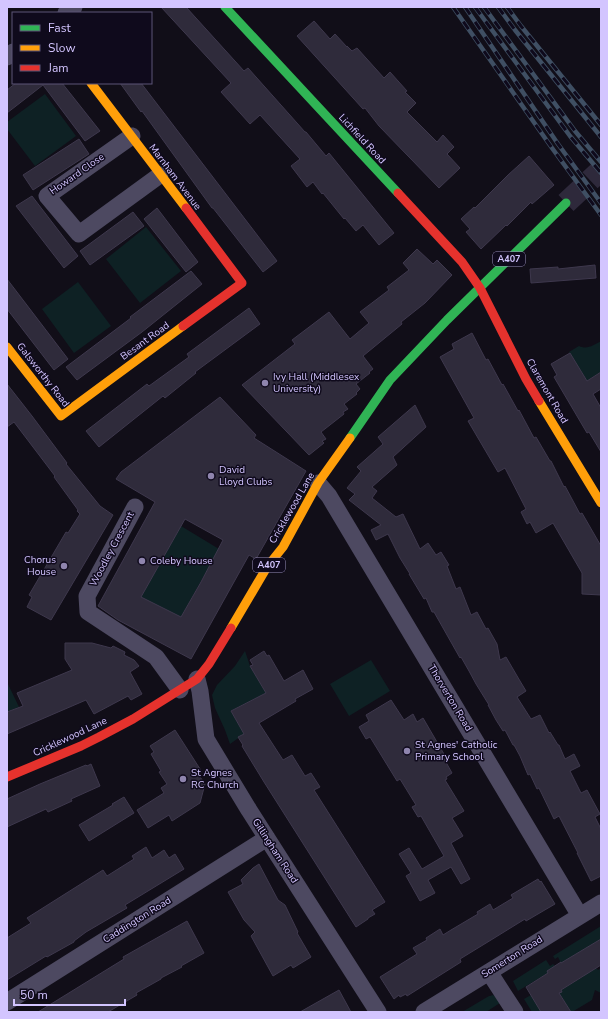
<svg xmlns="http://www.w3.org/2000/svg" width="608" height="1019" font-family="'Nunito Sans',sans-serif">
	<style>
		.green { fill: #0e2124 }
		.building { fill: #2f2b3b; stroke: #3e384d; fill-rule: evenodd }
		.lines { fill: none; stroke-linecap: round; stroke-linejoin: round }
		.primary-tunnel { stroke: #2e293b; stroke-width: 22; stroke-dasharray: 22 11; stroke-linecap: butt }
		.street { stroke: #4d4961; stroke-width: 17 }
		.fast { stroke: #30b455; stroke-width: 9 }
		.slow { stroke: #ff9f0a; stroke-width: 9 }
		.jam { stroke: #e5322d; stroke-width: 9 }
		.rail-casing { stroke: #3f4f63; stroke-width: 4.5 }
		.rail { stroke: #0f0a1c; stroke-width: 3; stroke-dasharray: 9; stroke-linecap: butt }
		.poi-dot { fill: #8f85ae; stroke: #0f0a1c; stroke-width: 1.5 }
		.labels { text-anchor: middle; dominant-baseline: central; stroke-width: 3; stroke-linejoin: round; paint-order: stroke }
		.shield { fill: #0f0a1c; stroke: #988dbb; stroke-width: 1 }
		.shield-label { font-size: 9px; font-weight: bold; fill: #d3c5ff }
		.street-label { font-size: 10px; fill: #d3c5ff; stroke: #0f0a1c }
		.poi-label { font-size: 10px; fill: #d3c5ff; stroke: #0f0a1c; text-anchor: start }
	</style>
	<rect width="100%" height="100%" fill="#110e18"/>
	<!-- green -->
	<path class="green" d="M45,94L76,136L35,166L7,129V122Z
		M146,227L181,271L140,303L106,259Z
		M78,282L111,326L74,353L42,309Z
		M601,341V372L587,381L569,352L579,346C587,350 594,345 601,341Z
		M181,526L219,549L181,617L141,597Z
		M245,651L250,666L266,693L231,711L244,734L230,744L225,730L215,708L212,695L217,685L235,666Z
		M371,660L390,691L349,716L330,684Z
		M7,682L19,707L7,712Z
		M601,926V943L588,973L596,968L598,970L601,968V993L595,990L592,1000L572,1012H571L559,993L561,992V990L584,976L561,963L558,957L555,959L553,956Z
		M546,960L550,966L553,964L555,966L548,973L518,991L513,981Z
		M493,995L499,998L500,1003L486,1012H462L489,996H490Z
		M531,995L538,1006L547,1012H532L524,999Z"/>
	<!-- building -->
	<path class="building" d="M161,7H186L244,71L248,68L305,132H306L326,156L329,153L394,233L379,245L363,225L356,231L345,218L344,219L323,193L322,194L313,182L307,187L291,166L300,159L260,115L250,124L221,92L231,83Z
		M314,21L330,39L335,34L347,47V46L352,51L357,48L384,78L390,72L407,91L405,92L416,103L407,112L437,142L443,135L454,147L447,154L460,168L439,188L379,126L365,108L363,109L297,36Z
		M16,83H62L100,131L85,141L43,85L7,113V90Z
		M120,83H141L277,261L263,272L213,208H212L142,111L141,112Z
		M79,139L89,154L33,190L23,175Z
		M529,156L554,185L532,204L531,202L507,226L506,225L481,249L466,232L470,229L461,219L474,207L475,208L508,175Z
		M32,196L78,256L64,268L16,206Z
		M157,208L198,262L186,272L144,219Z
		M133,212L144,226L90,265L80,251Z
		M417,249L433,264L437,260L452,275L425,303L401,322L402,324L363,356L373,369L369,372L370,373L356,384L360,389L356,393L357,394L344,404L348,409L343,412L344,414L321,432L326,439L322,441L324,443L309,455L242,385L295,344L292,340L329,312L350,339L369,323L360,312L389,290L387,287L409,270L403,263Z
		M595,265L596,278L531,283L530,269L558,267V269Z
		M191,271L202,284L142,332L77,380L66,367L131,318L130,317Z
		M7,279L68,359L54,370L7,309Z
		M249,308L260,324L195,372L196,373L165,398L163,396L99,447L86,431L147,384L149,386L189,357L187,354Z
		M472,333L486,360L488,359L502,385L503,384L518,411L519,410L534,438L536,437L550,461H551L564,487L565,486L580,514L582,513L601,546V595L582,594V573L553,523L536,533L530,522L527,524L521,512L526,509L505,468L498,472L468,421L474,418L440,357L454,349L452,344Z
		M570,353L587,381L601,372V389L593,394L601,408V452L589,432L587,433L554,377L557,375L551,364Z
		M7,384L32,416L67,463L66,464L100,506L113,515L51,620L27,607L32,597L29,595L66,532L68,533L80,514L77,511L78,510L54,477L55,476L14,422L7,427Z
		M220,397L256,435L254,438L306,471L256,559L249,555L191,659L118,620L98,606L155,502L116,479L121,472ZM185,519L223,540L201,582L181,617L141,597Z
		M415,405L426,427L393,457L397,465L372,487L377,491L372,498L396,517L403,514L420,549L428,543L436,555L441,552L449,565L447,566L456,589L460,587L471,615L477,612L486,629L488,628L497,644L500,660L506,657L520,681L526,691L517,697L531,719L540,715L549,733L550,732L558,745H559L565,759L574,754L580,766L570,771L581,793L587,790L600,814L595,817L601,829V876L591,881L577,853H578L559,816L554,819L539,788L537,789L530,774L528,775L520,756L514,745H513L505,730L503,731L496,720L488,705H489L476,684L469,671L461,657L460,658L434,612H432L426,598L424,599L409,574H410L400,558L388,534L376,540L371,530L381,525L349,500L355,494L347,488L361,471L357,467L383,444L378,437Z
		M65,643H92L111,648L113,646L125,652L124,655L134,660L139,666L130,672L142,694L131,700L128,696L94,714L86,700L7,734V712L23,706L17,693L72,670L65,659Z
		M264,651L267,656L269,655L284,681L303,670L313,689L295,699L296,701L259,723L283,760L292,755L305,776L311,773L320,787L314,790L385,902L372,910L375,914L368,918V919L356,927L264,782L242,746L243,745L238,737L244,734L231,711L266,693L250,666L253,665L250,660Z
		M391,700L404,720L413,714L417,722L423,718L444,754L442,755L452,773L446,777L447,779L445,780L464,811L452,818L463,836L451,843L470,879L461,884L451,867L428,880L435,893L420,901L406,876L411,873L399,854L409,848L422,869L444,856L421,816L418,817L412,807L416,805L400,779L397,781L370,737L366,739L359,727L369,721L366,715Z
		M175,730L202,772L198,774L205,784L200,803L172,821L169,815L148,828L137,810L164,793L161,788L167,784L159,772L161,771L151,754L154,752L150,746Z
		M91,764L100,786L71,799L72,801L48,812L46,809L7,827V799L40,784L86,765L87,766Z
		M124,797L134,813L89,841L79,825L113,805L112,804Z
		M146,847L152,858L164,850L169,858L175,854L184,869L125,905L127,908L86,932L74,941V942L47,957L46,956L7,980V938L31,923L27,918L103,870L107,876L134,859L132,856Z
		M259,864L278,900L285,905L298,932L297,933L311,957L293,968L291,965L273,976L251,936L255,932L244,920L228,892L243,884L241,880L253,868Z
		M538,879L540,882L541,881L555,904L526,921L525,919L491,940L460,959L461,962L407,996L406,994L400,997L399,995L394,999L380,977L417,954L413,948L427,940L426,938L440,929L443,935L451,930L478,914L477,912L490,904L493,910L513,898L511,895Z
		M187,921L204,953L181,966L182,967L161,978V979L136,993L137,995L108,1012H38L124,959L123,957Z
		M601,939V965L561,990L562,992L559,993L571,1012H541L526,987L548,973L547,971L561,962V963Z
		M339,990L351,1012H300Z"/>
	<g class="lines">
		<!-- primary-tunnel -->
		<path class="primary-tunnel" d="M566,203L601,170"/>
		<!-- street -->
		<path class="street" d="M66,13L74,7
			M7,57L13,52
			M132,136L47,196L79,234L160,175
			M318,483L329,496L580,916
			M135,507L87,596L88,612L156,657L180,690
			M197,679L200,691L206,739L249,810L378,1012
			M489,972L515,1012
			M7,1002L267,838
			M424,1012L601,903"/>
		<!-- fast -->
		<path class="fast" d="M225,7L398,193
			M350,438L390,380L447,320L566,203"/>
		<!-- slow -->
		<path class="slow" d="M91,83L186,208
			M7,347L61,416L183,326
			M539,401L601,503
			M231,628L267,567L283,547L318,483L350,438"/>
		<!-- jam -->
		<path class="jam" d="M398,193L462,262L480,288L526,379L539,401
			M183,326L242,283L186,208
			M7,777L81,746L99,737L133,719L197,679L209,664L231,628"/>
		<!-- rail casing -->
		<g class="rail-casing">
			<path id="rail" d="M453,7L552,148L601,215
				M465,7L558,144L601,203
				M475,7L570,136L601,173
				M484,7L575,131L601,162
				M498,7L515,30L601,137
				M507,7L521,26L601,125"/>
		</g>
		<!-- rail -->
		<use href="#rail" class="rail"/>
	</g>
	<!-- markers -->
	<g class="poi-dot">
		<circle cx="265" cy="383" r="4"/>
		<circle cx="211" cy="476" r="4"/>
		<circle cx="142" cy="561" r="4"/>
		<circle cx="64" cy="566" r="4"/>
		<circle cx="407" cy="751" r="4"/>
		<circle cx="183" cy="779" r="4"/>
	</g>
	<g class="labels">
		<!-- shield labels -->
		<g class="shield">
			<rect x="493" y="252" width="32" height="14" rx="3"/>
			<rect x="253" y="558" width="32" height="14" rx="3"/>
		</g>
		<g class="shield-label">
			<text x="509" y="259">A407</text>
			<text x="269" y="565">A407</text>
		</g>
		<!-- street labels -->
		<g class="street-label">
			<text transform="translate(362 139) rotate(47)">Lichfield Road</text>
			<text transform="translate(77 174) rotate(-35)">Howard Close</text>
			<text transform="translate(175 177) rotate(53)">Marnham Avenue</text>
			<text transform="translate(145 341) rotate(-36)">Besant Road</text>
			<text transform="translate(43 375) rotate(52)">Galsworthy Road</text>
			<text transform="translate(547 391) rotate(60)">Claremont Road</text>
			<text transform="translate(292 508) rotate(-60)">Cricklewood Lane</text>
			<text transform="translate(112 549) rotate(-62)">Woodley Crescent</text>
			<text transform="translate(450 698) rotate(59)">Thorverton Road</text>
			<text transform="translate(70 737) rotate(-25)">Cricklewood Lane</text>
			<text transform="translate(275 851) rotate(57)">Gillingham Road</text>
			<text transform="translate(137 920) rotate(-32)">Caddington Road</text>
			<text transform="translate(512 957) rotate(-32)">Somerton Road</text>
		</g>
		<!-- poi labels -->
		<g class="poi-label">
			<text x="273" y="377">Ivy Hall (Middlesex<tspan x="273" dy="12">University)</tspan></text>
			<text x="219" y="470">David<tspan x="219" dy="12">Lloyd Clubs</tspan></text>
			<text x="56" y="560" text-anchor="end">Chorus<tspan x="56" dy="12">House</tspan></text>
			<text x="150" y="561">Coleby House</text>
			<text x="415" y="745">St Agnes' Catholic<tspan x="415" dy="12">Primary School</tspan></text>
			<text x="191" y="773">St Agnes<tspan x="191" dy="12">RC Church</tspan></text>
		</g>
	</g>
	<!-- border -->
	<rect width="608" height="1019" fill="none" stroke="#d3c5ff" stroke-width="16"/>
	<!-- legend -->
	<rect x="12" y="12" width="140" height="72" fill="#0f0a1c" stroke="#5d5577"/>
	<rect x="20" y="25" width="20" height="6" fill="#30b455" stroke="#5d5577"/>
	<text x="48" y="32" font-size="12" fill="#d3c5ff">Fast</text>
	<rect x="20" y="45" width="20" height="6" fill="#ff9f0a" stroke="#5d5577"/>
	<text x="48" y="52" font-size="12" fill="#d3c5ff">Slow</text>
	<rect x="20" y="65" width="20" height="6" fill="#e5322d" stroke="#5d5577"/>
	<text x="48" y="72" font-size="12" fill="#d3c5ff">Jam</text>
	<!-- scale -->
	<path d="M14 999v6h111v-6" fill="none" stroke="#d3c5ff" stroke-width="2"/>
	<text x="20" y="999" font-size="12" fill="#d3c5ff" stroke="#0f0a1c" stroke-width="3" paint-order="stroke">50 m</text>
</svg>
